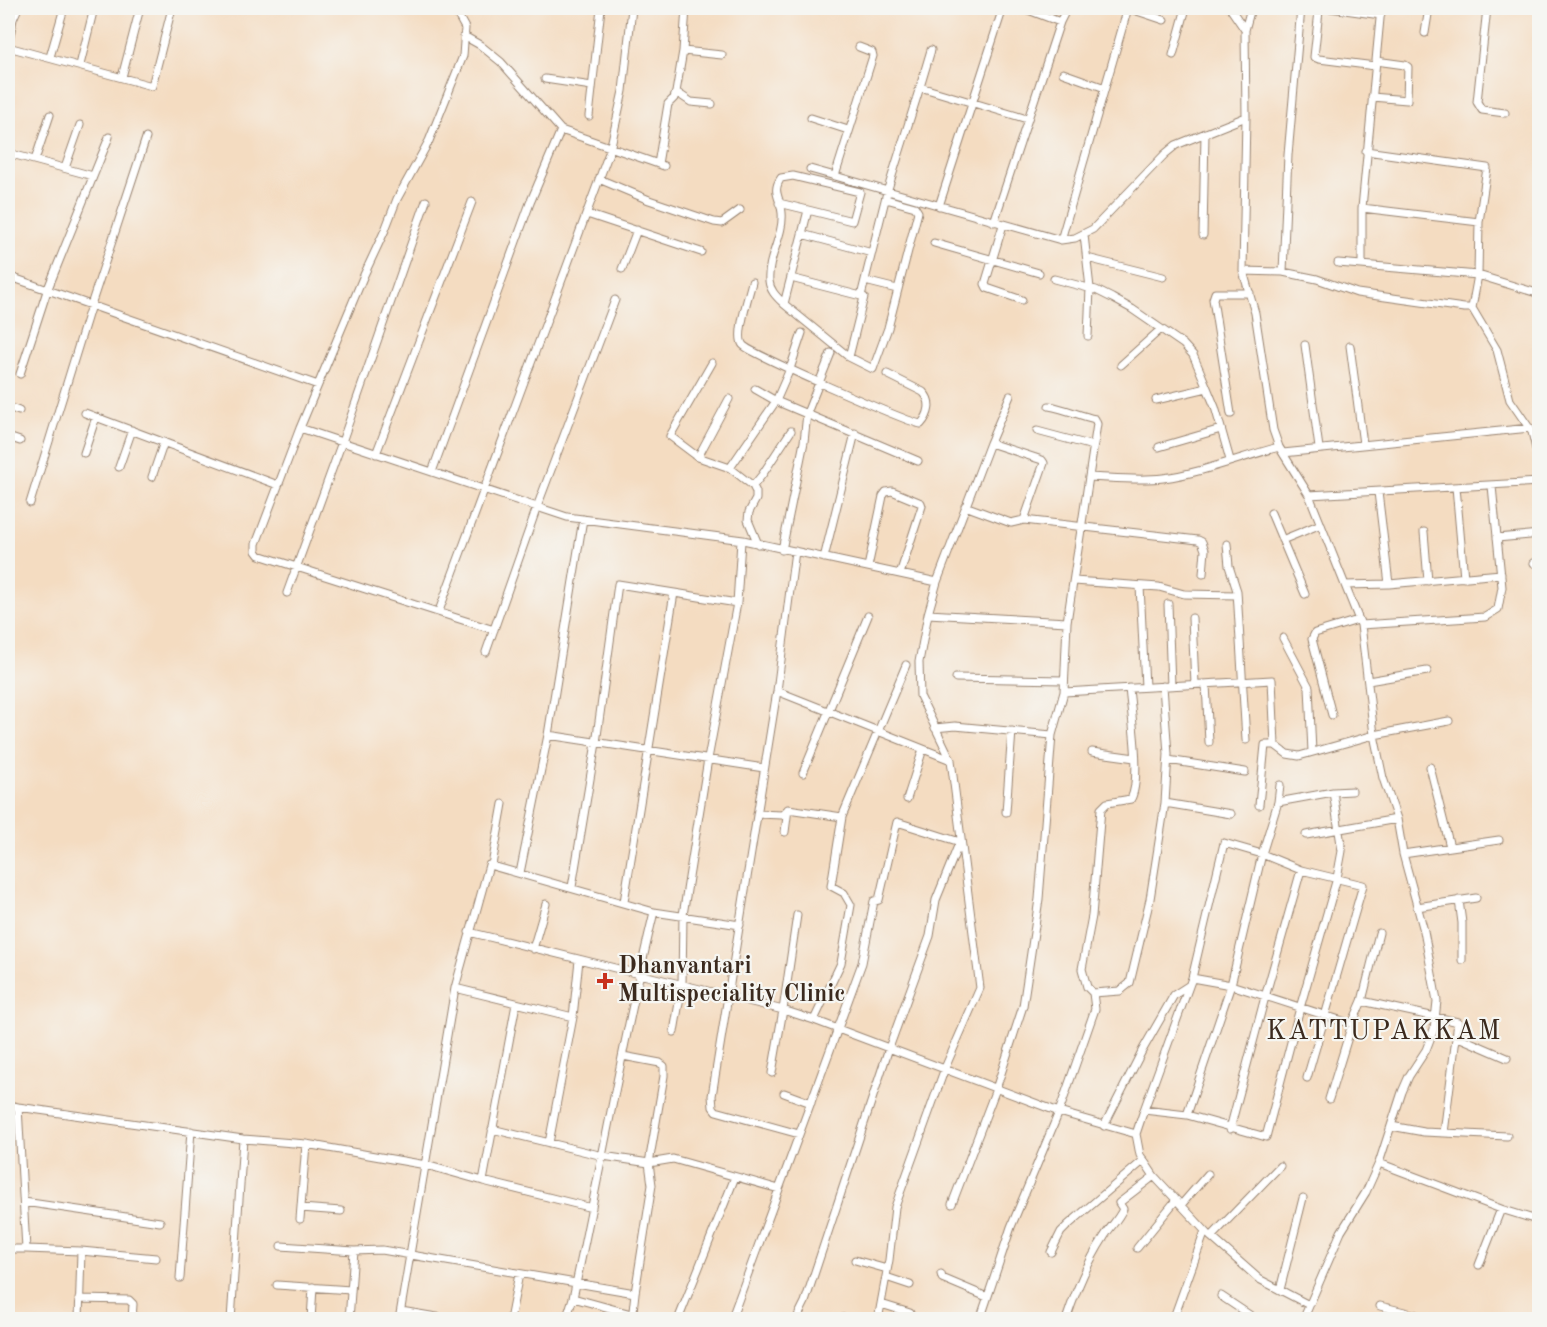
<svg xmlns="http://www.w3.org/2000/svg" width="1547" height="1327" font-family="'Old Standard TT',serif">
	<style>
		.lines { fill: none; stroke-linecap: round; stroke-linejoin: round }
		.minor-casing { stroke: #988370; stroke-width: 9 }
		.minor { stroke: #fff; stroke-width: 7 }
		.poi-dot { fill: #c8321e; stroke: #f6f6f2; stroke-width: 2 }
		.labels { text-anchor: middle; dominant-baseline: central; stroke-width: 4.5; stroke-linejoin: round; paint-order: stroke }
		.poi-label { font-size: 24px; font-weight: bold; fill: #3b2a1e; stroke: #f6f6f2; text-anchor: start }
		.quarter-label { font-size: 27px; letter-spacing: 1.5px; fill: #3b2a1e; stroke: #f6f6f2 }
	</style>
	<rect width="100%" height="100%" fill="#f6f6f2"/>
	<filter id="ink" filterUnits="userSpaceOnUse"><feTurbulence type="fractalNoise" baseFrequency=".0167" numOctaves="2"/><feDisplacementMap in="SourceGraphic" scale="12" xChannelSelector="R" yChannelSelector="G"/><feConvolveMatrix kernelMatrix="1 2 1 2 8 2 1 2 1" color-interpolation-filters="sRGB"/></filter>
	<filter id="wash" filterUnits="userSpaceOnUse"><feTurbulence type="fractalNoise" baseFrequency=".008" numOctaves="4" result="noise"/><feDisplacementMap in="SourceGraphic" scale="24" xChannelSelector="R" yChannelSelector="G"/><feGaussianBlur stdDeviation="1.35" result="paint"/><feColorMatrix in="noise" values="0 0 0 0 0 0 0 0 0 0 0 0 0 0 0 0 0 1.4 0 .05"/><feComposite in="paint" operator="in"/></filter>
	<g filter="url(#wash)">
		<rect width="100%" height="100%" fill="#f4dcc1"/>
	</g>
	<g filter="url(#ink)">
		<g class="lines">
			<!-- minor casing -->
			<g class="minor-casing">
				<path id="minor" d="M18,8L13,19L8,47L152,86L172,8
					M454,8L465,28L463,56L429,141L397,199L385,230L364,275L300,428L567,517L743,540L937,582
					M525,8H530
					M686,8L683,51L676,92L691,102L712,104
					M1023,8L1060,22
					M1128,8L1164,20
					M1230,8L1245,30L1246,117L1243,271L1255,313L1273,430L1279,447L1309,495L1361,625L1374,735L1383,778L1397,819L1403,854L1424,931L1437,1001L1434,1029L1426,1050L1409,1076L1402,1092L1379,1163L1366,1192L1341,1232L1303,1320
					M1322,8L1319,11L1314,57L1319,59L1375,66
					M1330,8L1381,15
					M1487,8L1477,102L1482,110L1505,113
					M1245,30L1251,8
					M1425,33L1429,8
					M464,36L480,45L501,62L561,130L664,166
					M859,47L872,52L873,56L835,176L1061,240L1075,238L1093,229L1165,154L1176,145L1246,117
					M683,51L722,55
					M1173,55L1186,8
					M50,57L64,8
					M80,65L94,8
					M1063,73L1105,88
					M122,77L140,8
					M545,79L592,86
					M920,87L931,50
					M1372,97L1407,100L1408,67L1405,65L1376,61
					M589,116L601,8
					M811,118L848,130
					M8,153L93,176
					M35,160L50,115
					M658,164L668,104L674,98L676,92
					M65,168L80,125
					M810,169L835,176
					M599,179L649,200L714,222L722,223L740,210
					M779,203L808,210L802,234L872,253
					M939,206L1003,8
					M1362,208L1479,222
					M587,214L701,252
					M994,222L1060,22L1067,8
					M1003,225L985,284L987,288L1022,300
					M8,227L11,228
					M802,234L784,304L849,357L873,369L888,328L918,212L915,207L886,199
					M1084,235L1090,288L1088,336
					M1203,235L1205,133
					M1061,240L1128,8
					M934,243L1039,273
					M1087,258L1163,277
					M1338,263L1478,275L1479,222L1487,168L1366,151
					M1362,265V208L1381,8
					M622,269L637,230
					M1243,271L1283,272L1317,279L1357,293L1464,308H1472L1478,275L1540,294
					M1283,272L1288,155L1301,8
					M8,276L318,385
					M791,278L861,296
					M1054,279L1096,290L1112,298L1132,309L1183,344L1193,355L1200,371L1215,407L1230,460
					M865,281L897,289
					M752,282C749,295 735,336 743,345C749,353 907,422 921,424C929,415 933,402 923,392L887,374
					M784,304C777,297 770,291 769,281C767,258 784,236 782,213C781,198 771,192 781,178L793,176L860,192L852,221L808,210
					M1472,308L1497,350L1510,400L1532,432L1540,466
					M1305,345L1319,448
					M1350,346L1363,444
					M849,357L864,297L861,296L887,192L920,87L1027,119
					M712,363L670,436L698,457L730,468L753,486L756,492V499L749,512L748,520L758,544
					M1121,365L1161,329
					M20,374L47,291L109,137
					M755,389L776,401L918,461
					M1156,400L1207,388
					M8,407L19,411
					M85,413L278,485
					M1231,414L1213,299L1215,293H1250
					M300,428L256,544V551L259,555L494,630
					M1037,431L1093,446
					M8,437L20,441
					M1159,447L1221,429
					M84,453L96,417
					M1283,453L1530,428
					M376,454L472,202
					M698,457L729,399
					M8,466L9,467
					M119,467L132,430
					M730,468L776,401L790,369L802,333
					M432,472L530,203L561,130
					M152,477L164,442
					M1090,477C1114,478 1139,481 1163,478C1202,473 1241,457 1279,447
					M753,486L762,475L791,431
					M1456,487L1464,578
					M1378,492L1389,584
					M1309,495L1540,482
					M30,503L91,305L146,138
					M965,506L1011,523L1024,520L1044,463L1042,460L990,443
					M1271,513L1305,594
					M1024,520L1198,540L1202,542L1205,550L1203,574
					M1424,532L1428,581
					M1497,538L1540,534
					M1282,540L1321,524
					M1227,544L1229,566L1237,591L1246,740
					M782,550L804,442L807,413L831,353
					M795,551L777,691L728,996L783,1010L797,915
					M824,558L855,433
					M1534,563L1540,560
					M868,567L883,496L886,492L892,491L921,503L922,506L900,574
					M1074,581L1159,587L1184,594L1237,595
					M1345,585L1389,584L1501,574
					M1140,586L1145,687
					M287,593L342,442L426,201
					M1168,604L1171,686
					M439,611L610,150L623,91L632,8
					M928,614L1067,622
					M1192,618L1195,684
					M1361,625L1485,617L1498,609L1502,587L1492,486
					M1283,638L1309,687L1312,752
					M486,652L537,507L615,300
					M906,665L842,817L831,886L844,893L851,905L841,963L814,1020L1059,1112L1136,1134L1140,1155L1154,1176L1209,1235L1259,1279L1309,1305
					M956,678L1064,680
					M1368,681L1427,671
					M1206,684L1209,742
					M777,691L951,760
					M1064,692L1272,680L1275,745H1265L1259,805
					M1332,715L1312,639L1315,633L1358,620
					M935,728L955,726L1052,735
					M548,735L583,519
					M1275,745L1287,754L1299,756L1374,735L1449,721
					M1092,752L1135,758
					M1168,760L1245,772
					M1430,767L1450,847
					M803,773L868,616
					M907,799L923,749
					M1278,802L1333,792L1352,791
					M1165,803L1231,814
					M1006,812L1012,731
					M757,814L782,815L788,809L842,817
					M785,832L788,809
					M1306,835L1397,819
					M1403,854L1499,840
					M492,865L503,804
					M520,873L548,735L764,768
					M572,887L596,743L618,584L737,603
					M1459,900L1462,923V960
					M624,902L674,593
					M1417,907L1476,898
					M469,932L728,996L712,1096L713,1107L716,1111L799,1134
					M533,949L546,904
					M1192,978L1231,985L1352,1024
					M455,988L573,1017
					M1093,993L1120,991L1130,983L1150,899L1165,803L1168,754L1163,686
					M1362,1001L1458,1022L1444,1133
					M674,1032L682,985L683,915L708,759L737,603L741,541
					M1456,1036L1507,1058
					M772,1073L783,1010L814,1020
					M784,1093L811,1103
					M1329,1099L1352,1024L1362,1001L1379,933
					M8,1105L18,1107
					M1144,1110L1192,978L1224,843L1262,854L1301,870L1363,885L1307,1078
					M1187,1115L1266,1137L1300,1008L1337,878L1342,851L1333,792
					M1104,1126L1142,1051L1174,995L1188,986
					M1391,1126L1424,1132L1507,1136
					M492,1129L603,1156L649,1163L664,1076V1066L660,1063L623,1056
					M1230,1129L1265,997L1301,870
					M1136,1134L1144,1110L1187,1115L1231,985L1262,854L1278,802L1280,785
					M549,1143L573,1017L579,960
					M1379,1163L1501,1209L1540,1221
					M483,1181L516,1004
					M24,1202L160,1222
					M952,1204L996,1089L1023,1006L1039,899L1052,735L1064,692L1067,622L1097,424L1095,419C1078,415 1066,409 1049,406
					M1181,1205L1208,1174
					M301,1208L341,1211
					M300,1219L306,1144
					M1211,1237L1280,1166
					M281,1246L354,1251
					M1137,1248L1176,1200
					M8,1249H26L18,1107L243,1139L306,1144L426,1165L483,1181L592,1208
					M26,1249L81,1251L156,1258
					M1051,1252L1061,1232L1068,1225L1144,1160
					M855,1260L887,1269
					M1479,1265L1501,1209
					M941,1274L942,1278L987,1297
					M886,1277L910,1285
					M180,1278L191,1131
					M277,1285L351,1290
					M1280,1290L1303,1198
					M1221,1296L1257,1320
					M573,1298L653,1320
					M79,1299L129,1300L133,1304L132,1320
					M881,1304L910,1313
					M1380,1306L1437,1320
					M401,1311L454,1320
					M843,1318L848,1320
					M79,1320L81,1251
					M231,1320L243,1139
					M311,1320L313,1287
					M349,1320L354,1251L382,1250L411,1255L635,1293L652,1185L649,1163L673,1159L779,1189
					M399,1320L455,988L489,865L654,912L740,925
					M510,1320L519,1274
					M566,1320L573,1298C601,1169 623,1039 654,912
					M632,1320L635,1293
					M678,1320L735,1177
					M731,1320L862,963L874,901L879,900L897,822L960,842
					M796,1320L805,1302L889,1048L930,936L936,900L960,841
					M878,1320L889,1260L895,1207L945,1068L980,988L951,760L920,696L919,662L928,614L937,582L990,443L1010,396
					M980,1320L1011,1227L1059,1112L1095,1009L1093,993L1087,987L1082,969L1092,916L1101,809L1107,803L1131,799C1142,778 1131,713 1129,688
					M1066,1320C1076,1290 1087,1263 1104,1237C1110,1227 1118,1220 1123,1209L1119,1203L1154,1176
					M1173,1320L1205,1231"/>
			</g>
			<!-- minor -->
			<use href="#minor" class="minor"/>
		</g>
	</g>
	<!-- markers -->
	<path class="poi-dot" d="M602 972h6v6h6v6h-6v6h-6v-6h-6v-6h6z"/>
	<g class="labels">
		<!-- poi labels -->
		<g class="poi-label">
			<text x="618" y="967">Dhanvantari<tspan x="618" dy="28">Multispeciality Clinic</tspan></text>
		</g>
		<!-- quarter labels -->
		<g class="quarter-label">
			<text x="1384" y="1031">KATTUPAKKAM</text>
		</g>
	</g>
	<!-- margin -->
	<rect width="1547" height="1327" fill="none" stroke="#f6f6f2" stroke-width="30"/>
</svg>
